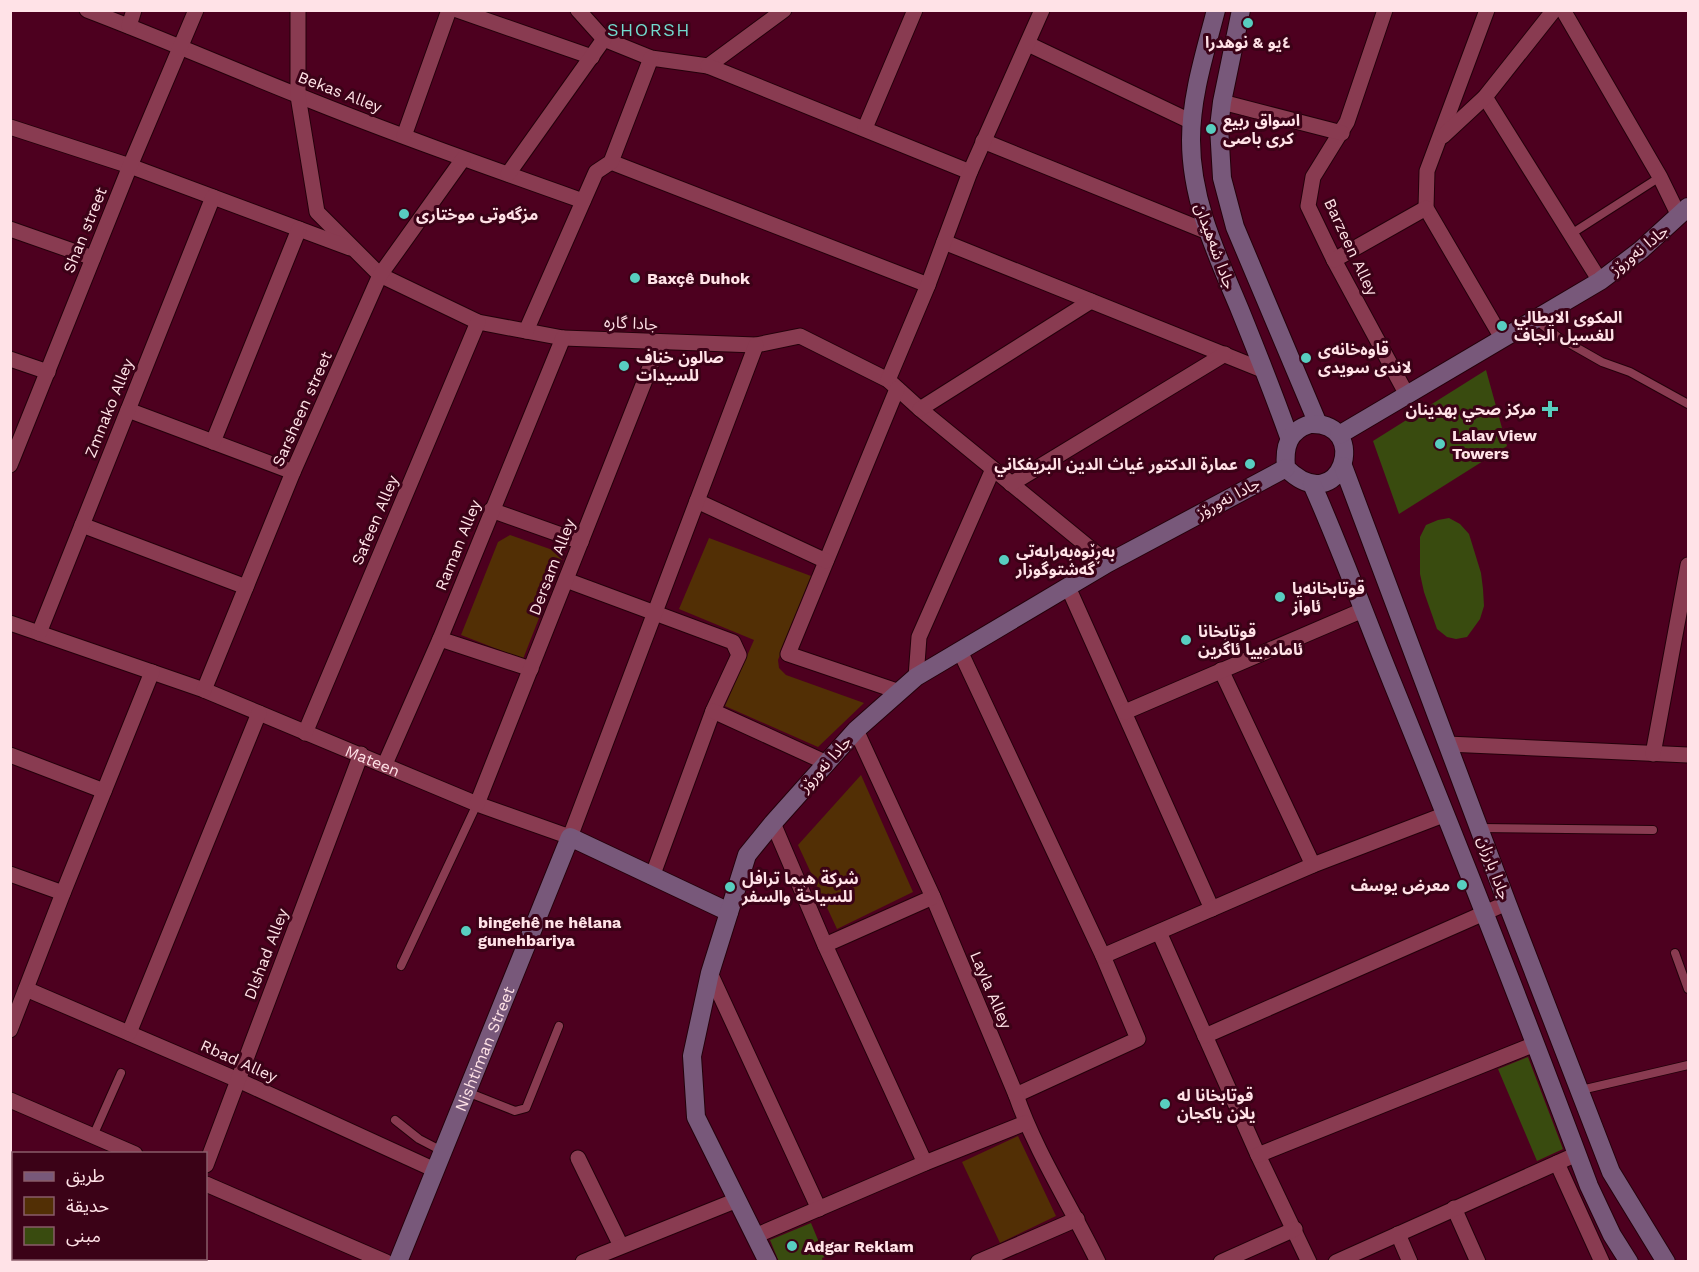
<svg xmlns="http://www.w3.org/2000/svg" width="1699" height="1272" font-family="'Work Sans','Noto Sans Arabic',sans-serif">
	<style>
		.green { fill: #522f05 }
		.building { fill: #394b0f }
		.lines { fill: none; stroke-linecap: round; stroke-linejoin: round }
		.lane-casing { stroke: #24010b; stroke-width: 10 }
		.street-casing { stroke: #24010b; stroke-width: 17 }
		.secondary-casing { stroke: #24010b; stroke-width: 20 }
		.lane { stroke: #893b51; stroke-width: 8 }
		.street { stroke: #893b51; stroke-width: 15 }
		.secondary { stroke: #78587a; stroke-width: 18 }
		.poi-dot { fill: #58cec0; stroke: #3b0217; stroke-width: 2 }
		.labels { text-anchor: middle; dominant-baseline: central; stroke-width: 6; stroke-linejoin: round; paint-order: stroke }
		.poi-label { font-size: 16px; font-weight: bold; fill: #ffe2e7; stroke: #3b0217; text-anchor: start }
		.street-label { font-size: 16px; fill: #ffe2e7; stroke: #3b0217 }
		.neighbourhood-label { font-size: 18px; letter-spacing: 1.5px; fill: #72dbce; stroke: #3b0217 }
	</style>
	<rect width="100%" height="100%" fill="#4d001f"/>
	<!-- green -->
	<path class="green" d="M510,535L564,554L523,659L461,635L498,542Z
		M709,538L811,576L778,660L779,668L786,675L864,703L818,747L725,706L754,640L679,609Z
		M861,775L913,892L837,929L798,845Z
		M1018,1136L1056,1216L1000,1243L962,1162Z"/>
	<!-- building -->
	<path class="building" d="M1486,370L1507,446L1399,514L1373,441Z
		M1449,518L1460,524L1469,534L1481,573L1483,589L1484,606L1480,619L1467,637L1456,639L1447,637L1437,629L1424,592L1420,574V537L1426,525L1438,520Z
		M1528,1057L1563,1149L1537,1161L1498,1069Z
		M811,1223L825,1257L822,1258L823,1262H779L770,1240Z"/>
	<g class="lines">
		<!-- lane casing -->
		<g class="lane-casing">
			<path id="lane" d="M1571,234L1660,177
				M1536,320L1558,337L1602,362L1630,372L1688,404
				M1480,828L1653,830
				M1675,953L1688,989
				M401,966L477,804
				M1581,1090L1688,1065
				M467,1092L515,1111L526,1108L559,1026
				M395,1120L419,1139L442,1151
				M93,1136L121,1073"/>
		</g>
		<!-- street casing -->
		<g class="street-casing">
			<g id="street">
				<path d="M87,10C158,37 227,67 297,95C391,133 487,167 583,201"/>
				<path d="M298,10V96L317,212L380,275L478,322L563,338L756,345L800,336L888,380L920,409L1108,563"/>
				<path d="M457,10L592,57"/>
				<path d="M578,10L604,39L651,58L708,66L784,10"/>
				<path d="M1385,10L1347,122L1313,177L1308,206L1334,260L1407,395"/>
				<path d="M1487,10L1427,171L1426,208L1502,338"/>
				<path d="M1563,10L1660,177L1679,216"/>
				<path d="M129,26L134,10"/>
				<path d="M1028,44L1192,122"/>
				<path d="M708,66L970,172"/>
				<path d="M1485,97L1600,281"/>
				<path d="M1222,102L1342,133"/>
				<path d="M10,127L130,166L350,248"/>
				<path d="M865,128L915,10"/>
				<path d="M404,136L449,10"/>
				<path d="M1443,136L1485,97L1554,10"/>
				<path d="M983,141L1208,232"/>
				<path d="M611,162L928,285"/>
				<path d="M508,174L604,39"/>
				<path d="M10,229L93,258"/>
				<path d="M944,242L1265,371"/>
				<path d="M1334,260L1426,208"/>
				<path d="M526,331L596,172L611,162L651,58"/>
				<path d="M10,359L48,372"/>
				<path d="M888,380L928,285L970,172L1042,10"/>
				<path d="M897,389L788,654L900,692"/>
				<path d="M920,409L1091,301"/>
				<path d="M128,410L293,472"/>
				<path d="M213,442L299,229"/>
				<path d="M10,465L130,166L196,10"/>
				<path d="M1011,484L1225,354"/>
				<path d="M697,501L826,561"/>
				<path d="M491,510L581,542"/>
				<path d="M82,525L246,587"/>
				<path d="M566,580L733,642L739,655L713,711L652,877"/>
				<path d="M1068,587L1212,909"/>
				<path id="s1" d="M10,623L204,690L477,804L570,837L756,345"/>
				<path d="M39,633L213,197"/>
				<path d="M440,639L531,669"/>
				<path d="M960,651L1103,956L1138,1039L1016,1095"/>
				<path d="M1221,670L1313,865"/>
				<path d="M916,677L919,637L993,469"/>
				<path d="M204,690L293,472L380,275L463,159"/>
				<path d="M713,711L827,763"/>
				<path d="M1125,712L1363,610"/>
				<path d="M856,730L933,897L1016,1095C1036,1153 1071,1206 1098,1262"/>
				<path d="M305,733L478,322"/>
				<path d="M1447,744L1688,755"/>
				<path d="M1653,754L1688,565"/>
				<path d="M10,755L104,791"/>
				<path d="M385,764L440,639L563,338"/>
				<path d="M477,804L660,342"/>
				<path d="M773,823L825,945L925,1163"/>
				<path d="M10,874L63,893"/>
				<path d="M1159,932L1258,1155L1309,1262"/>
				<path d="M825,945L933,897"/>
				<path d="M1103,956L1313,865L1446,814"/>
				<path d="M710,973L819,1209"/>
				<path d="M26,989L238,1080L435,1170"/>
				<path d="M10,1030L63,893L152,672"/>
				<path d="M129,1033L259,713"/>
				<path d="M1205,1036L1507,903"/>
				<path d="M10,1100L135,1154"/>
				<path d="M1258,1155L1535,1044"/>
				<path d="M578,1158L621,1246"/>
				<path d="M1557,1163L1602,1262"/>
				<path d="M206,1165L361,754"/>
				<path d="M206,1184L386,1262"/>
				<path d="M1454,1208L1478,1262"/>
				<path d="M1398,1234L1410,1262"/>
				<path d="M755,1236L925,1163L1025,1123"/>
				<path d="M83,1258L174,1262"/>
				<path d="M20,1262L22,1258"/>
				<path d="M583,1262L737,1200"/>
				<path d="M978,1262L1077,1219"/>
				<path d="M1221,1262L1295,1229"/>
				<path d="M1336,1262L1577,1154"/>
			</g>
		</g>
		<!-- secondary casing -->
		<g class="secondary-casing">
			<g id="secondary">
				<path d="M1216,10C1205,53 1191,96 1191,140C1191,201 1217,255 1240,310C1257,352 1274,395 1289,437"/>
				<path d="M1241,10L1222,102L1219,127L1222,178L1235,227L1318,424"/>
				<path d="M1310,424C1372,421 1341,522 1286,468C1284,447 1288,431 1310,424Z"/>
				<path d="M1339,435L1600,281L1641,250L1688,207"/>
				<path d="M1343,466L1507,903L1611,1172L1666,1262"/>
				<path d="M1312,484C1341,549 1365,616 1392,682C1460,849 1526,1017 1589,1186L1612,1235L1629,1262"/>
				<path id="s2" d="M398,1262L570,837L729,912"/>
				<path d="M768,1262L696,1117L692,1056L710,973L747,855L773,823L856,730L916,677L1108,563L1286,468"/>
			</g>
		</g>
		<!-- lane -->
		<use href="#lane" class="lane"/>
		<!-- street -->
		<use href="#street" class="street"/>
		<!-- secondary -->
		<use href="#secondary" class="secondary"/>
	</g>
	<!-- markers -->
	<g class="poi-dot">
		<circle cx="1248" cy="23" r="6"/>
		<circle cx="1211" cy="129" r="6"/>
		<circle cx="404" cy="214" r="6"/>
		<circle cx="635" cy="278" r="6"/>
		<circle cx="1502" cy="326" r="6"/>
		<circle cx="1306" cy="358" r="6"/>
		<circle cx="624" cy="366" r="6"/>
		<path d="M1547 400h6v6h6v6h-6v6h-6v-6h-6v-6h6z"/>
		<circle cx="1440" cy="444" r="6"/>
		<circle cx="1250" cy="464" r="6"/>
		<circle cx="1004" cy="560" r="6"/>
		<circle cx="1280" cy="597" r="6"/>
		<circle cx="1186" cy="640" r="6"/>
		<circle cx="1462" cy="885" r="6"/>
		<circle cx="730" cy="887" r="6"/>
		<circle cx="466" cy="931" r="6"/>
		<circle cx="1165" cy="1104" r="6"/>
		<circle cx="792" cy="1246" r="6"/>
	</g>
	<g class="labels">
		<!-- poi labels -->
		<g class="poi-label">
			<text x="1248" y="42" text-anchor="middle">٤يو &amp; نوهدرا</text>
			<text x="1223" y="120">اسواق ربيع<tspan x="1223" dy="18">كرى باصى</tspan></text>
			<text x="416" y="214">مزگەوتی موختاری</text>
			<text x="647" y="278">Baxçê Duhok</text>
			<text x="1514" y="317">المكوى الايطالي<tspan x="1514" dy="18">للغسيل الجاف</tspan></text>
			<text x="1318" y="349">قاوەخانەی<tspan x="1318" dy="18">لاندی سویدی</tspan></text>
			<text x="636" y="357">صالون خناف<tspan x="636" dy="18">للسيدات</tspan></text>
			<text x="1536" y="409" text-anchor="end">مركز صحي بهدينان</text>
			<text x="1452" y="435">Lalav View<tspan x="1452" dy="18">Towers</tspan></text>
			<text x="1238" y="464" text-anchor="end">عمارة الدكتور غياث الدين البريفكاني</text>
			<text x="1016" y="551">بەڕێوەبەرایەتی<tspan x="1016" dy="18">گەشتوگوزار</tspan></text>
			<text x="1292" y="588">قوتابخانەیا<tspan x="1292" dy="18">ئاواز</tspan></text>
			<text x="1198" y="631">قوتابخانا<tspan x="1198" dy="18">ئامادەییا ئاگرین</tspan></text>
			<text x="742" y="878">شركة هيما ترافل<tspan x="742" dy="18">للسياحة والسفر</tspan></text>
			<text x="1450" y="885" text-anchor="end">معرض يوسف</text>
			<text x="478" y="922">bingehê ne hêlana<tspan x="478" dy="18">gunehbariya</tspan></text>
			<text x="1177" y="1095">قوتابخانا له<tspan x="1177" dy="18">يلان ياكجان</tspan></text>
			<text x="804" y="1246">Adgar Reklam</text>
		</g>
		<!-- street labels -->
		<g class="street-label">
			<text transform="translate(340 92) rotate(21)">Bekas Alley</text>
			<text transform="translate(85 230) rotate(-68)">Shan street</text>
			<text transform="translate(1215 246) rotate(70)">جادا شەهیدان</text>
			<text transform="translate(1351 247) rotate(65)">Barzeen Alley</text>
			<text transform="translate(1639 250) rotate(-39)">جادا نەورۆز</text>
			<text transform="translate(631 323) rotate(3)">جادا گارە</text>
			<text transform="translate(109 408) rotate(-68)">Zmnako Alley</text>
			<text transform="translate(302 409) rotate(-66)">Sarsheen street</text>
			<text transform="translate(1228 498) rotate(-28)">جادا نەورۆز</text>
			<text transform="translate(375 520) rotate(-67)">Safeen Alley</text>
			<text transform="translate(458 545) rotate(-68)">Raman Alley</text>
			<text transform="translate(552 567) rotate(-69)">Dersam Alley</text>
			<text stroke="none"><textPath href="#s1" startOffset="388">Mateen</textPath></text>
			<text transform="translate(825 764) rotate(-48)">جادا نەورۆز</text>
			<text transform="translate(1494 868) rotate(70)">جادا بارزان</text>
			<text transform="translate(266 954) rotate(-69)">Dlshad Alley</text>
			<text transform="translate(991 990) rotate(67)">Layla Alley</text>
			<text stroke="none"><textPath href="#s2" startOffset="230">Nishtiman Street</textPath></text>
			<text transform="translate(239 1061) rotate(24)">Rbad Alley</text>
		</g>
		<!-- neighbourhood labels -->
		<g class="neighbourhood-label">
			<text x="649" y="29">SHORSH</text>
		</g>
	</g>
	<!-- border -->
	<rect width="1699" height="1272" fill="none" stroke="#ffe2e7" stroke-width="24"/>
	<!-- legend -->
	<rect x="12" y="1152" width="195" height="108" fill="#3b0217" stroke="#895c6a" stroke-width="1.5"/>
	<rect x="24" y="1172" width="30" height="9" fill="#78587a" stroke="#895c6a" stroke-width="1.5"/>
	<text x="66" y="1182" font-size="18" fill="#ffe2e7">طريق</text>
	<rect x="24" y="1197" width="30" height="18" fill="#522f05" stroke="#895c6a" stroke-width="1.5"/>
	<text x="66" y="1212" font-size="18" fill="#ffe2e7">حديقة</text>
	<rect x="24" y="1227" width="30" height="18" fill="#394b0f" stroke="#895c6a" stroke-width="1.5"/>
	<text x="66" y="1242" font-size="18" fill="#ffe2e7">مبنى</text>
</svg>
